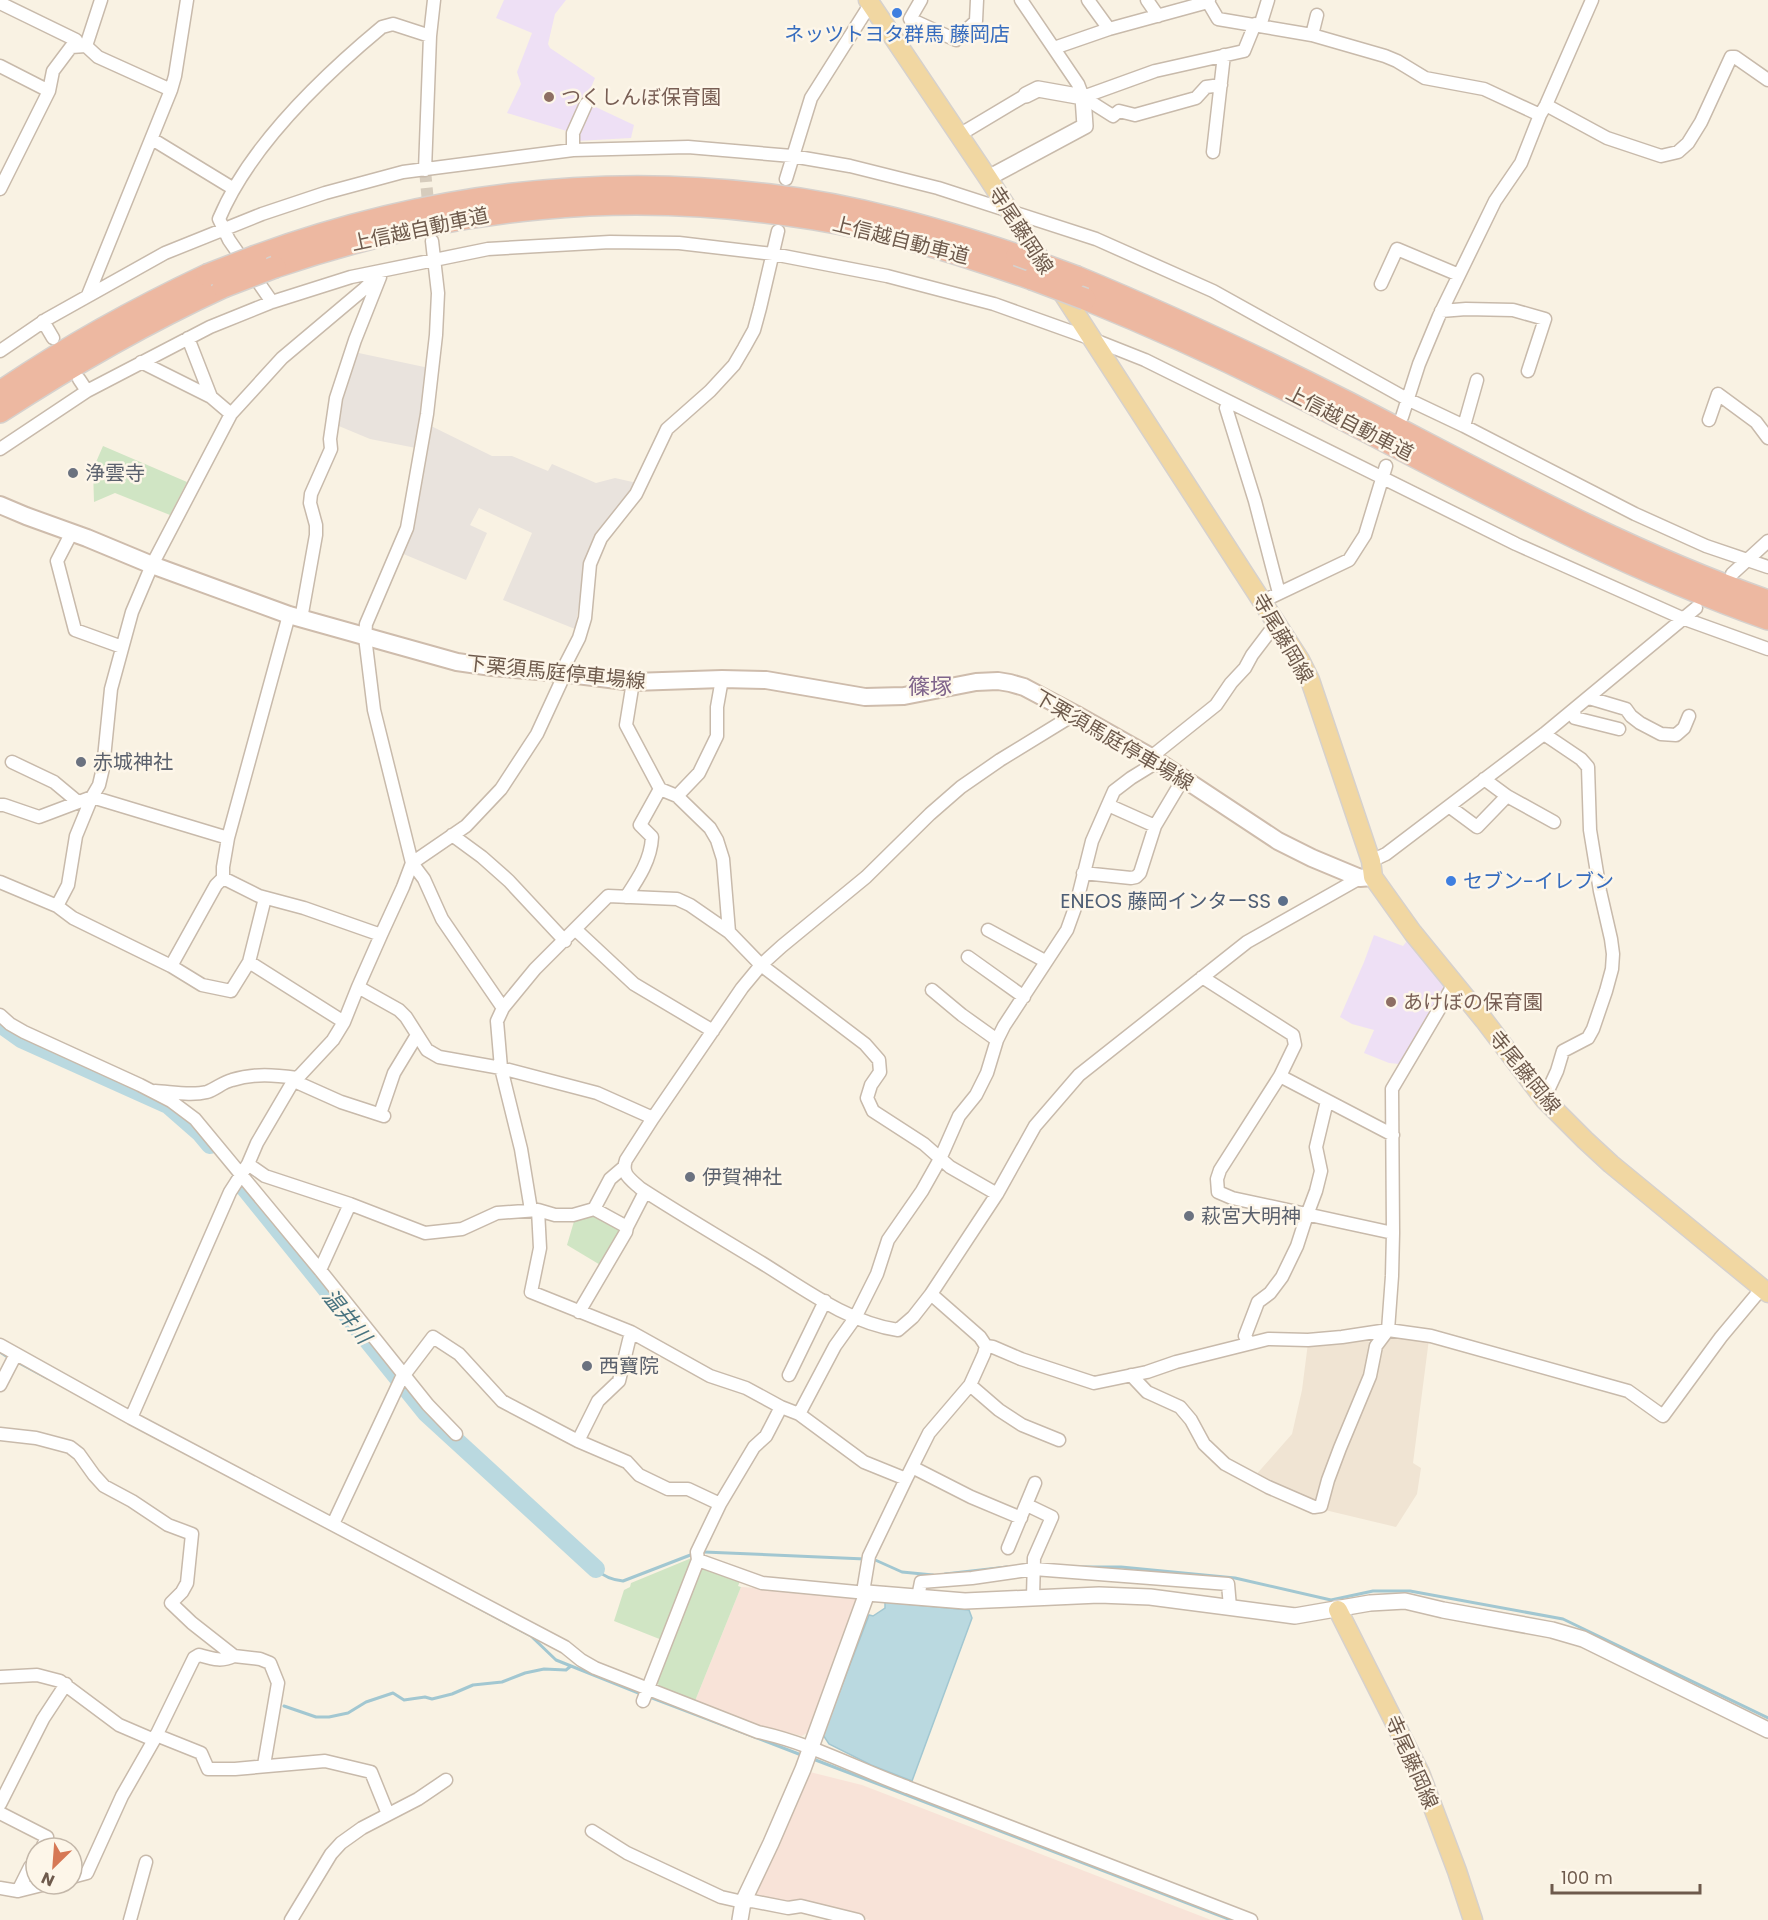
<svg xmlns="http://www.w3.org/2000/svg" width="1768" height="1920" font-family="Poppins,'Noto Sans JP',sans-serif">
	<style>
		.residential { fill: #f0e4d3 }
		.commercial { fill: #f8e3d8 }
		.industrial { fill: #e9e3dd }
		.education { fill: #eee0f5 }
		.green { fill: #d0e5c4 }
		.water { fill: #bad9e0; stroke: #a2c7d1; stroke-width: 1.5 }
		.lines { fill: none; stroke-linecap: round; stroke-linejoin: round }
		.stream { stroke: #a2c7d1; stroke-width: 3 }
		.river { stroke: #bad9e0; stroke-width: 18 }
		.minor-tunnel { stroke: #d6ccbd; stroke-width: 12; stroke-dasharray: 12 6; stroke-linecap: butt }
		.minor-casing { stroke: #c8baab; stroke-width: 15 }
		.tertiary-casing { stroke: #c8baab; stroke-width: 18 }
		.secondary-casing { stroke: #cebcac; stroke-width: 20 }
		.primary-casing { stroke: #d6d1cd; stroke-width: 21 }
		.motorway-casing { stroke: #d6d1cd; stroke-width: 24 }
		.minor { stroke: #fff; stroke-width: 12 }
		.tertiary { stroke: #fff; stroke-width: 15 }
		.secondary { stroke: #fff; stroke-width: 16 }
		.primary { stroke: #f1d7a2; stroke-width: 18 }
		.motorway { stroke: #edb8a1; stroke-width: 21 }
		.motorway-bridge-casing { stroke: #d6d1cd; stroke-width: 24; stroke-linecap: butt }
		.motorway-bridge { stroke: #edb8a1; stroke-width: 21 }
		.shop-dot { fill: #3f7fe0; stroke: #fdf6e9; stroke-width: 2 }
		.education-dot { fill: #8d6e63; stroke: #fdf6e9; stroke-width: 2 }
		.worship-dot { fill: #6b7280; stroke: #fdf6e9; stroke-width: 2 }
		.service-dot { fill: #5c6f8a; stroke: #fdf6e9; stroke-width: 2 }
		.labels { text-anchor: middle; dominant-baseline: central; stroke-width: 5; stroke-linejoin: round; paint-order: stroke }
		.shop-label { font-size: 20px; fill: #366cbe; stroke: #fdf6e9 }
		.education-label { font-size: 20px; fill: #785e54; stroke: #fdf6e9; text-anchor: start }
		.street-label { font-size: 20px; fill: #6e5a4c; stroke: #fdf6e9 }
		.worship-label { font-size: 20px; fill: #5b616d; stroke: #fdf6e9; text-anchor: start }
		.service-label { font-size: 20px; fill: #4e5e75; stroke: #fdf6e9; text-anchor: end }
		.water-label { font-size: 21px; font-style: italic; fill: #497480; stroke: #fdf6e9 }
		.quarter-label { font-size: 22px; fill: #7f648b; stroke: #fdf6e9 }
	</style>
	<rect width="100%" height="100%" fill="#f9f2e3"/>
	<!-- residential -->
	<path class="residential" d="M1393,1334L1429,1339L1413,1463L1421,1468L1417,1494L1396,1527L1325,1510L1254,1477L1292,1434L1302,1390L1308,1343L1360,1336L1372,1344Z"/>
	<!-- commercial -->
	<path class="commercial" d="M741,1587L852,1594L857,1601L807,1733L802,1736L762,1726L695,1701Z
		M806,1771L862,1785L1211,1920H869L801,1902L758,1899L754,1896Z"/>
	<!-- industrial -->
	<path class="industrial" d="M354,352L429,368L416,448L370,439L334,424Z
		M427,424L492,456H512L548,471L552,464L596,483L615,478L637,483L592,543L587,556L575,629L503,600L532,533L479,508L470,525L487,533L466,580L401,553Z"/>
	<!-- education -->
	<path class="education" d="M504,0H566L555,14L548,44L550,48L595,78L585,102L634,125L631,138L577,141L570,132L507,113L521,84L517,72L532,33L496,18Z
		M1374,935L1403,946L1407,941L1444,987L1399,1064L1389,1063L1364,1053L1374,1030L1352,1024L1340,1017L1364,962Z"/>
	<!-- green -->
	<path class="green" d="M103,446L187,482L170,515L115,493L94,502L93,469Z
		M592,1212L623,1227L602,1266L567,1245L575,1218Z
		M694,1557L662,1640L614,1621L624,1590L630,1587L631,1583Z
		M706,1566L741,1579L738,1586L741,1587L695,1701L660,1688L656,1680L698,1570Z"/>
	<!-- water -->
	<path class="water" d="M885,1602L969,1610L972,1618L912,1781L871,1765L829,1744L823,1735L869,1615L873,1616L885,1608Z"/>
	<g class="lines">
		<!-- stream -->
		<path class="stream" d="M0,1352L6,1356
			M21,1364L47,1378
			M704,1552L865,1559
			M873,1559L902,1572L933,1575
			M1079,1567H1121L1235,1578L1331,1600L1373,1591H1410L1563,1619L1768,1718
			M596,1569C604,1577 612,1580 623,1581L693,1554
			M945,1574L1007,1567
			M458,1597L531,1636L556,1660L641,1694
			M647,1696L804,1756
			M284,1706L316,1717H329L348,1713L366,1702L393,1693L404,1700L425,1697L432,1699L452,1694L473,1685L502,1682L525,1673L544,1669L566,1670L571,1666
			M813,1759L1231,1920"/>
		<!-- river -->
		<path class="river" d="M0,1024L21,1039L168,1105L200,1133L210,1145
			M239,1181L426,1413L596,1569"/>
		<!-- minor-tunnel -->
		<path class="minor-tunnel" d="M425,170L429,213"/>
		<!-- minor casing -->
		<g class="minor-casing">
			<path id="minor" d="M921,0L910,19L956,40L976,21L977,0
				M1021,0L1078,84L1083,97L1113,116L1119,111L1135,115L1196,98L1206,87L1221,85
				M1088,0L1109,29
				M1147,0L1158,16
				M1208,2L1218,19L1312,35L1385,56L1397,61L1425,78L1484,89L1540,115
				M0,3L76,40L79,46
				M1260,26L1268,0
				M1312,35L1317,15
				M86,46L101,0
				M1054,48L1109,29L1208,2L1209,0
				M0,66L49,91
				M1083,97L1155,71L1244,51L1255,24
				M1546,105L1607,138L1661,156L1678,152L1688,143L1701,122L1731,57H1735L1768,80
				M959,135L1026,95
				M152,139L234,189
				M573,150V133L586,104
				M1213,152L1224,55
				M425,170L430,36L434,0
				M786,179L811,98L871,3
				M0,189L49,91L53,71L71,47L86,46L98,57L171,90
				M432,241L438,293L436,335L427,414L407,528L366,624L365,637L374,710L412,863L424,879L442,919L503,1008L497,1021L501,1068L521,1149L531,1210
				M1381,284L1397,249L1459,275
				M88,295L171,90L175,76L187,0
				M272,302L229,240L219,219C249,147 323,76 382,27L393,24L430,36
				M1441,311L1466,309L1513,310L1545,319L1528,371
				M43,321L53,338
				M188,338L211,397L231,414
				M0,351L47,319L165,253L262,214L325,193L403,172L573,150L688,147L792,156L850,166L938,188L1096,239L1213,291L1407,399L1464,426L1635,514L1706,546L1768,567
				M141,362L211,397
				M79,379L87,391
				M1229,402L1226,408L1255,501L1279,593
				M1402,417L1419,364L1439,316L1495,201L1521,163L1540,115L1546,105L1592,0
				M1709,420L1718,394L1756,422L1768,438
				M1464,426L1477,380
				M0,449L87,391L210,327L272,302L351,277L488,249L610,242L679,243L773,254L887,276L994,304L1092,339L1145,360L1516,544L1682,618L1768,649
				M72,532L57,561L75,630L122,647
				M1732,574L1768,541
				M1263,601L1349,560L1365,535L1386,466
				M301,619L316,535V525L310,503L311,494L331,449L330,439L336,398L355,340L380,277
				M633,682L626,725L660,789L677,796L710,828L717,840L723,859L729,932L761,965L865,1044L879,1060L880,1072L871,1085L867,1098L873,1111L924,1144L950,1167L997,1194
				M1589,698L1626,709L1631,716L1640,723L1661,734L1676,735L1684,728L1689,716
				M1574,710L1575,718L1619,729
				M1151,757L1216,705L1231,683L1245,668L1252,655L1277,622
				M12,762L54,782L78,802
				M1484,779L1507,796L1554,822
				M677,796L699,773L717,736V707L722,679
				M0,805H4L39,817L92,797L228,838L223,867V878L259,896L304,908L381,935L358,987L399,1010L406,1017L427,1050L439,1057L501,1068L597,1093L653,1118L626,1160C621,1174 630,1179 640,1188C680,1214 721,1238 762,1263C804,1289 849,1323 898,1330L913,1317L931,1294L997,1194L1035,1126L1079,1075L1247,942L1360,878
				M1108,805L1155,826
				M1450,807L1477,827L1507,796
				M452,835L482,857L509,881L565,941
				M228,838L289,615
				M1371,861L1386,854L1544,734L1696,608
				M1083,873L1131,878L1136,877L1140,873L1155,826L1183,779
				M0,882L57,906L73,918L171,966L202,985L231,991L249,962L265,898
				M626,897C638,879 651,860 652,837L640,825L660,789
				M57,906L68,885L76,836L92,797L99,785L103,768L111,689L132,612L152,565L231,414L282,358L364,289L383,271
				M575,929L634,984L713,1031
				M988,930L1045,961
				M381,935L403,887L412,863L466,826L501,789L537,734L561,682V673L579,638L585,618L590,564L601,538L636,494L667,429L710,391L734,365L744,348L754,330L760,308L778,231
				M968,957L1024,997
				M249,962L344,1022
				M171,966L216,885L223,878
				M1202,977L1293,1035L1295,1045L1280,1076L1220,1170L1217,1179L1218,1192L1232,1198L1393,1233
				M932,990L962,1015L997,1040
				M503,1008L535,969L608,896L677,899L690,905L729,932
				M0,1015L10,1024L24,1032L140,1085L171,1101L195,1119L320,1270L428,1405L456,1434
				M1280,1076L1393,1135
				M294,1081L341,1102L384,1116
				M155,1091C172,1092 191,1096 207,1092C216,1089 223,1082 232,1080C254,1073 275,1075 297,1078
				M1544,1099L1557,1071L1563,1051L1588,1038L1593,1029L1606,991L1612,969L1613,954L1611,939L1600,891L1590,830L1588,767L1581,759L1544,734
				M380,1114L394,1073L417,1035
				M653,1118L742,988L761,965L782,946L866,877L930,814L961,787L1000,760L1075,714
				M248,1164L265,1176L350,1204L425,1233L462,1229L497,1213L538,1210L555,1215H573L594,1209L610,1179L624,1167
				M594,1209L627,1227
				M538,1210L540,1248L531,1292L631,1332L710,1376L746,1388L781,1407
				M320,1270L350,1204
				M931,1294L980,1337L986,1346L993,1347L1021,1359L1094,1383L1147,1372L1176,1362L1268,1339L1308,1340L1342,1337L1388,1330L1431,1336L1628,1391L1663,1416L1721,1337L1762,1288
				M579,1312L626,1232L627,1227L645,1192
				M1249,1343L1245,1336L1258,1302L1270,1293L1282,1277L1297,1246L1307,1215L1316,1191L1321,1171L1316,1147L1327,1101
				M0,1345L131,1418L565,1647L581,1660L595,1668L758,1732C810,1743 858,1769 907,1787C1022,1831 1137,1875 1251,1920
				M789,1375L825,1301
				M1131,1375L1147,1392L1180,1407L1191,1420L1204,1444L1225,1464L1268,1487L1314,1507L1321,1506L1328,1480L1340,1448L1370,1376L1376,1346L1388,1330L1392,1276L1393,1233L1392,1089L1454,984
				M0,1385L16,1354
				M970,1385L999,1410L1022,1425L1059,1440
				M799,1414L835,1346L855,1318L877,1274L888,1240L922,1191L940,1159L959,1116L976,1095L987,1073L997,1040L1004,1026L1067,930L1076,905L1092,841L1114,791L1131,778L1157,762
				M131,1418L230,1192L248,1164L257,1143L291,1085L333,1040L344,1022L358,987
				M0,1434L36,1438L70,1447L79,1454L94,1475L104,1486L132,1501L168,1525L192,1534L187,1583L182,1592L171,1603L192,1623L234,1656L260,1659L270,1663L278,1683L264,1765
				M578,1441L598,1401L619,1381L631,1332
				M912,1467L971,1497L1021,1518
				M1027,1505L1052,1517L1034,1558L1033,1597
				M333,1524L401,1379L433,1337L459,1354L502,1401L578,1441L627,1462L639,1475L668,1489H688L720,1504
				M1008,1548L1035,1483
				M698,1560L762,1583L867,1593L864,1586L869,1556L906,1479L929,1433L970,1385L984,1354L986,1346
				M918,1597L921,1582L972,1578L1034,1569L1228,1584L1230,1607
				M0,1677L37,1675L60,1681L119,1725L154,1740
				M643,1701L698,1560L697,1552L720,1504L754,1447L766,1436L781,1407L799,1414L864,1462L906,1479
				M156,1735L201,1753L208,1769H235L325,1761L371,1772L388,1814
				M0,1804L43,1719L66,1684
				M0,1813L47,1837L42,1848
				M592,1831L627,1853L721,1897L743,1902L752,1901L788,1908L801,1906L858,1920
				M72,1877L87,1873L122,1796L154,1740L194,1658L199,1655C213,1659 221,1662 234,1656
				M0,1888L18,1891L46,1884
				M18,1891L30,1867L36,1861
				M130,1920L146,1862
				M291,1920L331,1854L341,1843L362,1828L418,1799L446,1780"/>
		</g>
		<!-- tertiary casing -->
		<g class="tertiary-casing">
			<path id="tertiary" d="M988,178L1085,126L1083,97L1038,89L1026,95
				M740,1920L743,1902L771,1843L803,1769L867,1593L965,1601L1099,1595L1150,1597L1295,1616L1370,1603L1405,1601L1443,1610L1552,1630L1583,1639L1768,1730"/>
		</g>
		<!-- secondary casing -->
		<g class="secondary-casing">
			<path id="secondary" d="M0,505L26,516L87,538L152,565L289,615L457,662L492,667L561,673L633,682L722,679L766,680L865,697L904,696L976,682L998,681L1010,683L1024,687L1075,714L1151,757L1278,841L1312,858L1360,878L1373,877"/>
		</g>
		<!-- primary casing -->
		<g class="primary-casing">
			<path id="primary" d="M868,0L988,178L1300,660L1310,680L1371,861L1373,877L1413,933L1484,1020L1544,1099L1585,1140L1611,1164L1768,1293
				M1338,1610L1420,1773L1457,1871L1473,1920"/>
		</g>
		<!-- motorway casing -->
		<g class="motorway-casing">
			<path id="motorway" d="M256,256C421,196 595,173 770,195C854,205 936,228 1017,255
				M275,267C453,206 628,188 814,219C889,231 961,254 1032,279
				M1077,277C1169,315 1260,358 1349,403C1486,474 1622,550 1768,601
				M1085,299C1154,327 1222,358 1288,391C1446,471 1601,560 1768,619
				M0,392C66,347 135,309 207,275
				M0,412C72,365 145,323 223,287"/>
		</g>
		<!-- minor -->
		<use href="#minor" class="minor"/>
		<!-- tertiary -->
		<use href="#tertiary" class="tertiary"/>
		<!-- secondary -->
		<use href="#secondary" class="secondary"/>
		<!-- primary -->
		<use href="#primary" class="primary"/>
		<!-- motorway -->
		<use href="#motorway" class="motorway"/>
		<!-- motorway-bridge casing -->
		<g class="motorway-bridge-casing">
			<path id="motorway-bridge" d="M1017,255L1077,277
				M207,275L256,256
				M1032,279L1085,299
				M223,287L275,267"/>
		</g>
		<!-- motorway-bridge -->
		<use href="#motorway-bridge" class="motorway-bridge"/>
	</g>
	<!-- markers -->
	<g class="shop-dot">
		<circle cx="897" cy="13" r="6"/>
		<circle cx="1451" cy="881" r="6"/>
	</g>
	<g class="education-dot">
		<circle cx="549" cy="97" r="6"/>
		<circle cx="1391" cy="1002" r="6"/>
	</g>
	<g class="worship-dot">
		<circle cx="73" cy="473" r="6"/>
		<circle cx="81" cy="762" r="6"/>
		<circle cx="690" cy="1177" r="6"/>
		<circle cx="1189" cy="1216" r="6"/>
		<circle cx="587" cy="1366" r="6"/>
	</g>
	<circle class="service-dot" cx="1283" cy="901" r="6"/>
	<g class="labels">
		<!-- shop labels -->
		<g class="shop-label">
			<text x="897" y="34">ネッツトヨタ群馬 藤岡店</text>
			<text x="1463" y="881" text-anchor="start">セブン-イレブン</text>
		</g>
		<!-- education labels -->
		<g class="education-label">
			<text x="561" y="97">つくしんぼ保育園</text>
			<text x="1403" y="1002">あけぼの保育園</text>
		</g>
		<!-- street labels -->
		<g class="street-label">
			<text transform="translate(420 229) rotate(-12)">上信越自動車道</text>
			<text transform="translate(1021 230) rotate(57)">寺尾藤岡線</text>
			<text transform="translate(901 240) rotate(14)">上信越自動車道</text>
			<text transform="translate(1350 423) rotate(27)">上信越自動車道</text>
			<text transform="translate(1283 638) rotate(60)">寺尾藤岡線</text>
			<text transform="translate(556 672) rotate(6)">下栗須馬庭停車場線</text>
			<text transform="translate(1114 740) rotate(30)">下栗須馬庭停車場線</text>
			<text transform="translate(1525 1072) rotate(51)">寺尾藤岡線</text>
			<text transform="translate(1412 1762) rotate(66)">寺尾藤岡線</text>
		</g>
		<!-- worship labels -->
		<g class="worship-label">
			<text x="85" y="473">浄雲寺</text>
			<text x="93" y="762">赤城神社</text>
			<text x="702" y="1177">伊賀神社</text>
			<text x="1201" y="1216">萩宮大明神</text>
			<text x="599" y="1366">西寶院</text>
		</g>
		<!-- service labels -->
		<g class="service-label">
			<text x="1271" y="901">ENEOS 藤岡インターSS</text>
		</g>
		<!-- water labels -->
		<g class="water-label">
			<text transform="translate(347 1316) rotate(51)">温井川</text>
		</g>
		<!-- quarter labels -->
		<g class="quarter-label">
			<text x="930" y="686">篠塚</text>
		</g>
	</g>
	<!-- north arrow -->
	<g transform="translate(54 1866) rotate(205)"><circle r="28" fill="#fdf6e9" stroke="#c4b8aa" stroke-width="1.5"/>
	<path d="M0-4.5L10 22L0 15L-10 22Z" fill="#d67855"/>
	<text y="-9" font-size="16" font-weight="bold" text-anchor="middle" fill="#6e5a4c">N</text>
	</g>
	<!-- scale -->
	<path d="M1552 1884v9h148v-9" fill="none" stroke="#6e5a4c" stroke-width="3"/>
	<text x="1561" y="1884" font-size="18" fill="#6e5a4c" stroke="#fdf6e9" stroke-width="4.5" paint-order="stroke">100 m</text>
</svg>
